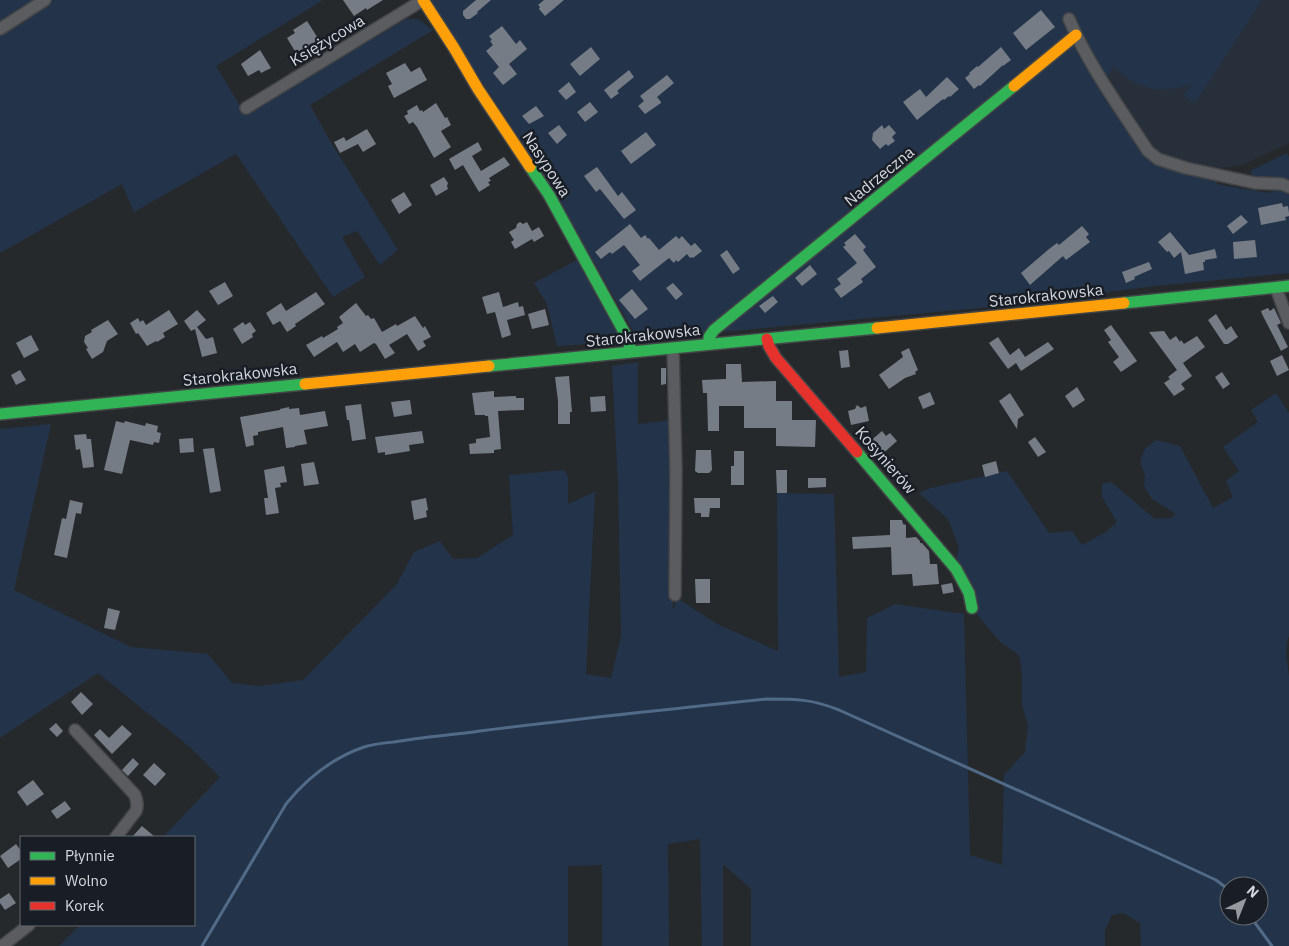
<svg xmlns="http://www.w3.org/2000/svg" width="1289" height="946" font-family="'IBM Plex Sans',sans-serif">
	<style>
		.built { fill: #262f3a }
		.green { fill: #23344a; fill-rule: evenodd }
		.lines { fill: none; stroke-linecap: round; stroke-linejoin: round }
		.stream { stroke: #516a88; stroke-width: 3 }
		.building { fill: #757c85 }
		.street-casing { stroke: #434547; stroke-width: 14 }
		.fast-casing { stroke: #434547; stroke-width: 14 }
		.slow-casing { stroke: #434547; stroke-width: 14 }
		.jam-casing { stroke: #434547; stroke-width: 14 }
		.street { stroke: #5b5c5f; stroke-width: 11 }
		.fast { stroke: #30b455; stroke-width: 11 }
		.slow { stroke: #ff9f0a; stroke-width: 11 }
		.jam { stroke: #e5322d; stroke-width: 11 }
		.labels { text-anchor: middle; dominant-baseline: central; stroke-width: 5; stroke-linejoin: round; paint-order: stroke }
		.street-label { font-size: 16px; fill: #d3d7dd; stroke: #191e26 }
	</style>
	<rect width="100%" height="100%" fill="#26292c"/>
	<!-- built -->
	<path class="built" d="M1078,0H1289V143L1244,164L1212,170L1155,152L1106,79Z"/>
	<!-- green -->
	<path class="green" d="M0,0H40L16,24L53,0H323L216,66L245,114L273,98L406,19H418L433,30L310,105L330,141L398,250L380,265L357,231L342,237L365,277L333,297L236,154L134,212L122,184L0,253Z
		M429,0H1262L1195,103L1184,96L1192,83C1162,96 1136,89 1113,66L1106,79L1155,152L1221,180L1216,184L1269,193L1277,188L1289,193V273L1156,286L979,308L637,340L632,329L553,190Z
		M1287,153L1289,157V180L1253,177L1250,171Z
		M577,260L621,335L616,342L557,346L547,304L534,283Z
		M638,362V424L672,420L673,611L677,598L717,624L778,651L777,493L834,494L839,677L866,672L867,618L895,604L964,614L970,855L1002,865L1004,775L1025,752L1028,726L1022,704V674L1019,655L1000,642L966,601L954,570L959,548L948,519L919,493L931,488L1007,471L1049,533L1072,531L1082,545L1106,532L1117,522L1102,497V484L1111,482L1155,519L1171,518L1176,514L1152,499L1144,486L1145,476L1140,461L1145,449L1156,440L1180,446L1213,508L1233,497L1226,481L1239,471L1223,447L1258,422L1251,410L1276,393L1289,413V637H1288L1286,653L1289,676V946H1141L1140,923L1123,913L1112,915L1105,930V946H751V889L723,864V946H702L700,839L668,844L669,946H602V865L568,866V946H59L80,925H194V837H163L220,777L191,748L98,673L0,738V429L51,424L14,590L131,647L208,654L232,683L259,686L303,680L397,584L414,552L440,541L453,559L477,558L513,535L509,475L564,470L568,476V504L595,492L586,674L611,678L621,636L618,484L612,366ZM1229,886H1259V916H1229Z"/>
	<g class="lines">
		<!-- stream -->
		<path class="stream" d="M1250,916L1272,946
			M202,946L286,804C307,778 332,758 364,747C373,744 384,743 394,742C423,737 452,735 480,731C576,719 671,709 767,699C796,699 812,699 839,710L1160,854L1216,880L1229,890"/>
	</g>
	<!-- building -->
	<path class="building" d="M343,0H383L367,10L366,8L354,16Z
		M476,0H491L477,12L478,13L470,19H466L463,15V11Z
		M544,0H564L545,16L539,9L540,7L538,5Z
		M1041,10L1055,27L1026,50L1013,33Z
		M307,21L319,40L296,53L287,38L295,33L293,30Z
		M502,26L516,44L520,40L527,49L509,64L517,74L503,85L493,73L499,67L486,51L493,45L490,41L492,40L489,36Z
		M591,47L600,59L580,76L570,64Z
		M1001,47L1011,60L1003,66V65L980,86L979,85L974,89L965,78L970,74L969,73L977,66L978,67Z
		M260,50L271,68L261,73L259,70L248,76L241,64Z
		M405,63L411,72L420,67L427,80L394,98L388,86L392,84L386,73Z
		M629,70L634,77L617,91L619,93L611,99L604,90Z
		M667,75L674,83L657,97L661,102V103L645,114L638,106L644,101L640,96Z
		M947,77L959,89L950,97L949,96L944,100L943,99L917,120L903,102L920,89L926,97Z
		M569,82L576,92L566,100L558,91Z
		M590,102L598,112L585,122L577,112Z
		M436,103L445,118L447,117L451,125L441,131L451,147L434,158L417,127L413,122L409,124L404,116L408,114L407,111L417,105L420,111L422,110L423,112Z
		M536,106L544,116L529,124L522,116Z
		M559,125L567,135L557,144L548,133Z
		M882,125L884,129L889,125L896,133L892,137L895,141L888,146L886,144L880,149L872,140L873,133Z
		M367,129L376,144L363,152L358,144L340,153L334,142L344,137L346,141Z
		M646,132L656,145L631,164L621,151Z
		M478,142L482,150L472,156L481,171L504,157L510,165L489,178L491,181L488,182L490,185L479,192L463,165L455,170L449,159Z
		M597,167L618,196L622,192L636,210L624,219L600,189L596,192L584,176Z
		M444,177L448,183L447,186L448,189L436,196L430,185Z
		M404,192L412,205L399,214L391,200Z
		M1282,203L1283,207L1288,206L1289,213V216L1285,217L1286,220L1261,225L1258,208Z
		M1241,215L1248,222L1233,234L1227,226Z
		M520,222L523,224L527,222L532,231L539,227L544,236L534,242L532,239L515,249L511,242L514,240L509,232L516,228L517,224Z
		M630,224L641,238L645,235L648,239L649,238L659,250L676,236L679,239L682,236L691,246L695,243L702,251L693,258L692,257L690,258L687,254L678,262L676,260L674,263L669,258L640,281L632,271L640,265L624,245L612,254L610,252L601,259L595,252Z
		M1082,226L1089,234L1086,237L1090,242L1066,260L1063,256L1030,285L1021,273L1049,249L1057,243L1059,245Z
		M1170,232L1189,255L1215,249L1217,258L1205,260V262H1203L1204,270L1185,274L1181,252L1174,258L1169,251L1167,252L1158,242Z
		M855,234L866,247L863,250L876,267L861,279L863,282L841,298L834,289L841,284L837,279L857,263L843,247L846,245L844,243Z
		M1255,240L1257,257L1234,259L1233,242Z
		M727,250L740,269L733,274L720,255Z
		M1149,262L1152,269L1134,277L1135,279L1126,283L1122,272Z
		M810,265L817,274L802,286L795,278Z
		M225,282L233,296L218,305L209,291Z
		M673,283L683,294L676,300L666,288Z
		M632,289L648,309L635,319L619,300Z
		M316,292L325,304L295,324L296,326L287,332L280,321L273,325L266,313L281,303L286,311Z
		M499,292L503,307L518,302L519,307L523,306L525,315L507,320L511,335L502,338L495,312L487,314L482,297Z
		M773,296L778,302L765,313L759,306Z
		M356,303L366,316L368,315L371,319L374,318L382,332L396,324L397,326L415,316L423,328L425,326L431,337L423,341L426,346L418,351L407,334L389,345L395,353L385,359L376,344L374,343L360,352L355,344L343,352L337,342L314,357L306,345L322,336L323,338L338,329L337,327L343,323L339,317Z
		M1268,308L1270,311L1274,308L1281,323L1277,325L1288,347L1281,351L1262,314L1261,311Z
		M545,309L549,325L532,329L528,314Z
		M169,310L178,324L163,333L165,337L157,342L156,341L147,346L138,333L136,334L130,323L138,318L140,322L143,320L146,325Z
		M197,310L206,320L197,327L206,339L213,337L217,353L202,357L195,329L191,331L184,321Z
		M1216,314L1226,330L1231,326L1238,337L1228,344H1224L1208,320Z
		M108,320L118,334L107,341L103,352L92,359L86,349L88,348L84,342L85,336L92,332L91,330Z
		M243,322L245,325L250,322L256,331L252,334L253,337L242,344L233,329Z
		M1111,325L1137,361L1121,372L1113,362L1119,357L1108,342L1111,340L1104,330Z
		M1164,331L1170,340L1176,336L1180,342L1181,340L1184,344L1197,336L1205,347L1183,363L1192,376L1181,384L1185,389L1174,396L1164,383L1170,379L1168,377L1177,370L1149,332Z
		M31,335L39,350L24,358L16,343Z
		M998,337L1010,355L1019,348L1025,357L1048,342L1054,349L1021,371L1016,363L1008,369L989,343Z
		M909,348L918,370L915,372L916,374L905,378L889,389L879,375L903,357L901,352Z
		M848,350L850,367L841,368L839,351Z
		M1282,355L1289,370L1277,376L1270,361Z
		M726,364H741L742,382L776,381V401H792V420H816L815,447L776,446V428H744V406H719V431H708L707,393H703L702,380L726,379Z
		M661,368H666V384L661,385Z
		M20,370L26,380L16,385L11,375Z
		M1222,372L1230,384L1223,389L1215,377Z
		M569,376L572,412H570V424H558V401L555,377Z
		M1077,387L1085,400L1073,408L1065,396Z
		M494,391V397L516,396V398H524V410L498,411L501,449L494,450V453L470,454L469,444L476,443V439L490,437L488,416H485V415H475L472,393Z
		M930,392L935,404L923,409L918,397Z
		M1010,393L1024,415L1018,419L1017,429L999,401Z
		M605,396L606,411L591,412L590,397Z
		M410,400L412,414L394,417L391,402Z
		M361,404L366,439L352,441L349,420H347L345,406Z
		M857,405L861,408L866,406L869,421L851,425L848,411L855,409Z
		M289,407V409L299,408L300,415L325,411L328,426L304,430L307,444L295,446V447L286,448L283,427L258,432V435L253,436L254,445L246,447L240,417L280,410V409Z
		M116,421L124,423L125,421L145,426L146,423L158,426L157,432L161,433L159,443L154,442L153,445L130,440L122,474L104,470Z
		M422,431L424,443L409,445L410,451L385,455V452L378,453L375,437Z
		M882,431L886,436L890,433L897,441L879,457L868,443Z
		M86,434L87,439H91L94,467L83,468L80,449L76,450L74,435Z
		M1035,437L1046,452L1038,457L1028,442Z
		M193,438L194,452L180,453L179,439Z
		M214,448L221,491L210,493L203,449Z
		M696,450H711L712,470L709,473H698L695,471Z
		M734,451H744V485H731V466H734Z
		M996,461L999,473L985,477L982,465Z
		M314,462L319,484L304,486L301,464Z
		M284,466L287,482L280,483L281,487L275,488L279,513L266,515L264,498H268L264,470Z
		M776,470H787V493H777Z
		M808,478H826V487L808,488Z
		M426,498L428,510L426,511L427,517L414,520L411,501Z
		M694,498H720V508H710L709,517H701V513H695Z
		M70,500L83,503L81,514L76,513L67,558L54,555L62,518L66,519Z
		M890,520H902L903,524L906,525V538L916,537L920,541V543H922L929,551L930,564H937L939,584L913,586L912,574L892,575L891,547L853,549L852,537L890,535Z
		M695,579H710V603H696Z
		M952,583L954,592L943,594L941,585Z
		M108,608L120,611L115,630L104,628Z
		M81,692L93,704L82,715L71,702Z
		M56,723L63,731L57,737L49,729Z
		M122,725L132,734L112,754L94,735L100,729L109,738Z
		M133,758L139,764L128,776L122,770Z
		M154,763L166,774L155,786L143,775Z
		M33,780L44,794L27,806L17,792Z
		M65,801L71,809L57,819L51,811Z
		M142,826L155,837H132Z
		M16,844L21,851V859L8,868L0,856Z
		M9,893L16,903L5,910L0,903V899Z"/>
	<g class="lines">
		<!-- street casing -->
		<g class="street-casing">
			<path id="street" d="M1069,19C1089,66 1120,108 1148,151L1158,159L1186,168L1255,183L1282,184L1289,187
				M0,29L45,0
				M246,108L423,0
				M1276,288L1289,323
				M673,348L676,470L675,595
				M75,730L135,795C137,801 138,805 136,811L116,837
				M2,946L29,925"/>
		</g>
		<!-- fast casing -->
		<g class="fast-casing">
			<path id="fast" d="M530,167L549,195L628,339L631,352
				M1124,303L1289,286
				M709,344V337L714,330L1014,86
				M489,366L877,328
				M0,414L305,384
				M857,452L956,569L969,593L972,608"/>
		</g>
		<!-- slow casing -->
		<g class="slow-casing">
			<path id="slow" d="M423,0L454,48L478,89L530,167
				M1014,86L1076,35
				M877,328L1124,303
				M305,384L489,366"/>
		</g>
		<!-- jam casing -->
		<g class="jam-casing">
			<path id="jam" d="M767,339L769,346L776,358L857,452"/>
		</g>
		<!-- street -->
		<use href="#street" class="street"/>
		<!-- fast -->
		<use href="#fast" class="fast"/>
		<!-- slow -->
		<use href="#slow" class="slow"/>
		<!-- jam -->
		<use href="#jam" class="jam"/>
	</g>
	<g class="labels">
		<!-- street labels -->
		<g class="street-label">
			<text transform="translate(327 40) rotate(-31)">Księżycowa</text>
			<text transform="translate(547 164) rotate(57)">Nasypowa</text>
			<text transform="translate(879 176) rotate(-39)">Nadrzeczna</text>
			<text transform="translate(1046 295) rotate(-6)">Starokrakowska</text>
			<text transform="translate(643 335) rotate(-6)">Starokrakowska</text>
			<text transform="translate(240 374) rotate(-6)">Starokrakowska</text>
			<text transform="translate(886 460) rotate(49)">Kosynierów</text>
		</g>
	</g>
	<!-- legend -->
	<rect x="20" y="836" width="175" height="90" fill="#191e26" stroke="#63686f"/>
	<rect x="30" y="852" width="25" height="8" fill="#30b455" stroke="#63686f"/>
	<text x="65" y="861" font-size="15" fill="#d3d7dd">Płynnie</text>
	<rect x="30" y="877" width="25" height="8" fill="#ff9f0a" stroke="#63686f"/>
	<text x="65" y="886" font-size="15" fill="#d3d7dd">Wolno</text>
	<rect x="30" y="902" width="25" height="8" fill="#e5322d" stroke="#63686f"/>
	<text x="65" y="911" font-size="15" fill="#d3d7dd">Korek</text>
	<!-- north arrow -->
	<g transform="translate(1244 901) rotate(43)"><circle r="24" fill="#191e26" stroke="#63686f"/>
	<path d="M0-4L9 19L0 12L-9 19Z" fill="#969a9f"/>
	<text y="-8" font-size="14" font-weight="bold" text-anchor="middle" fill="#d3d7dd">N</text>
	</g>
</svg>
